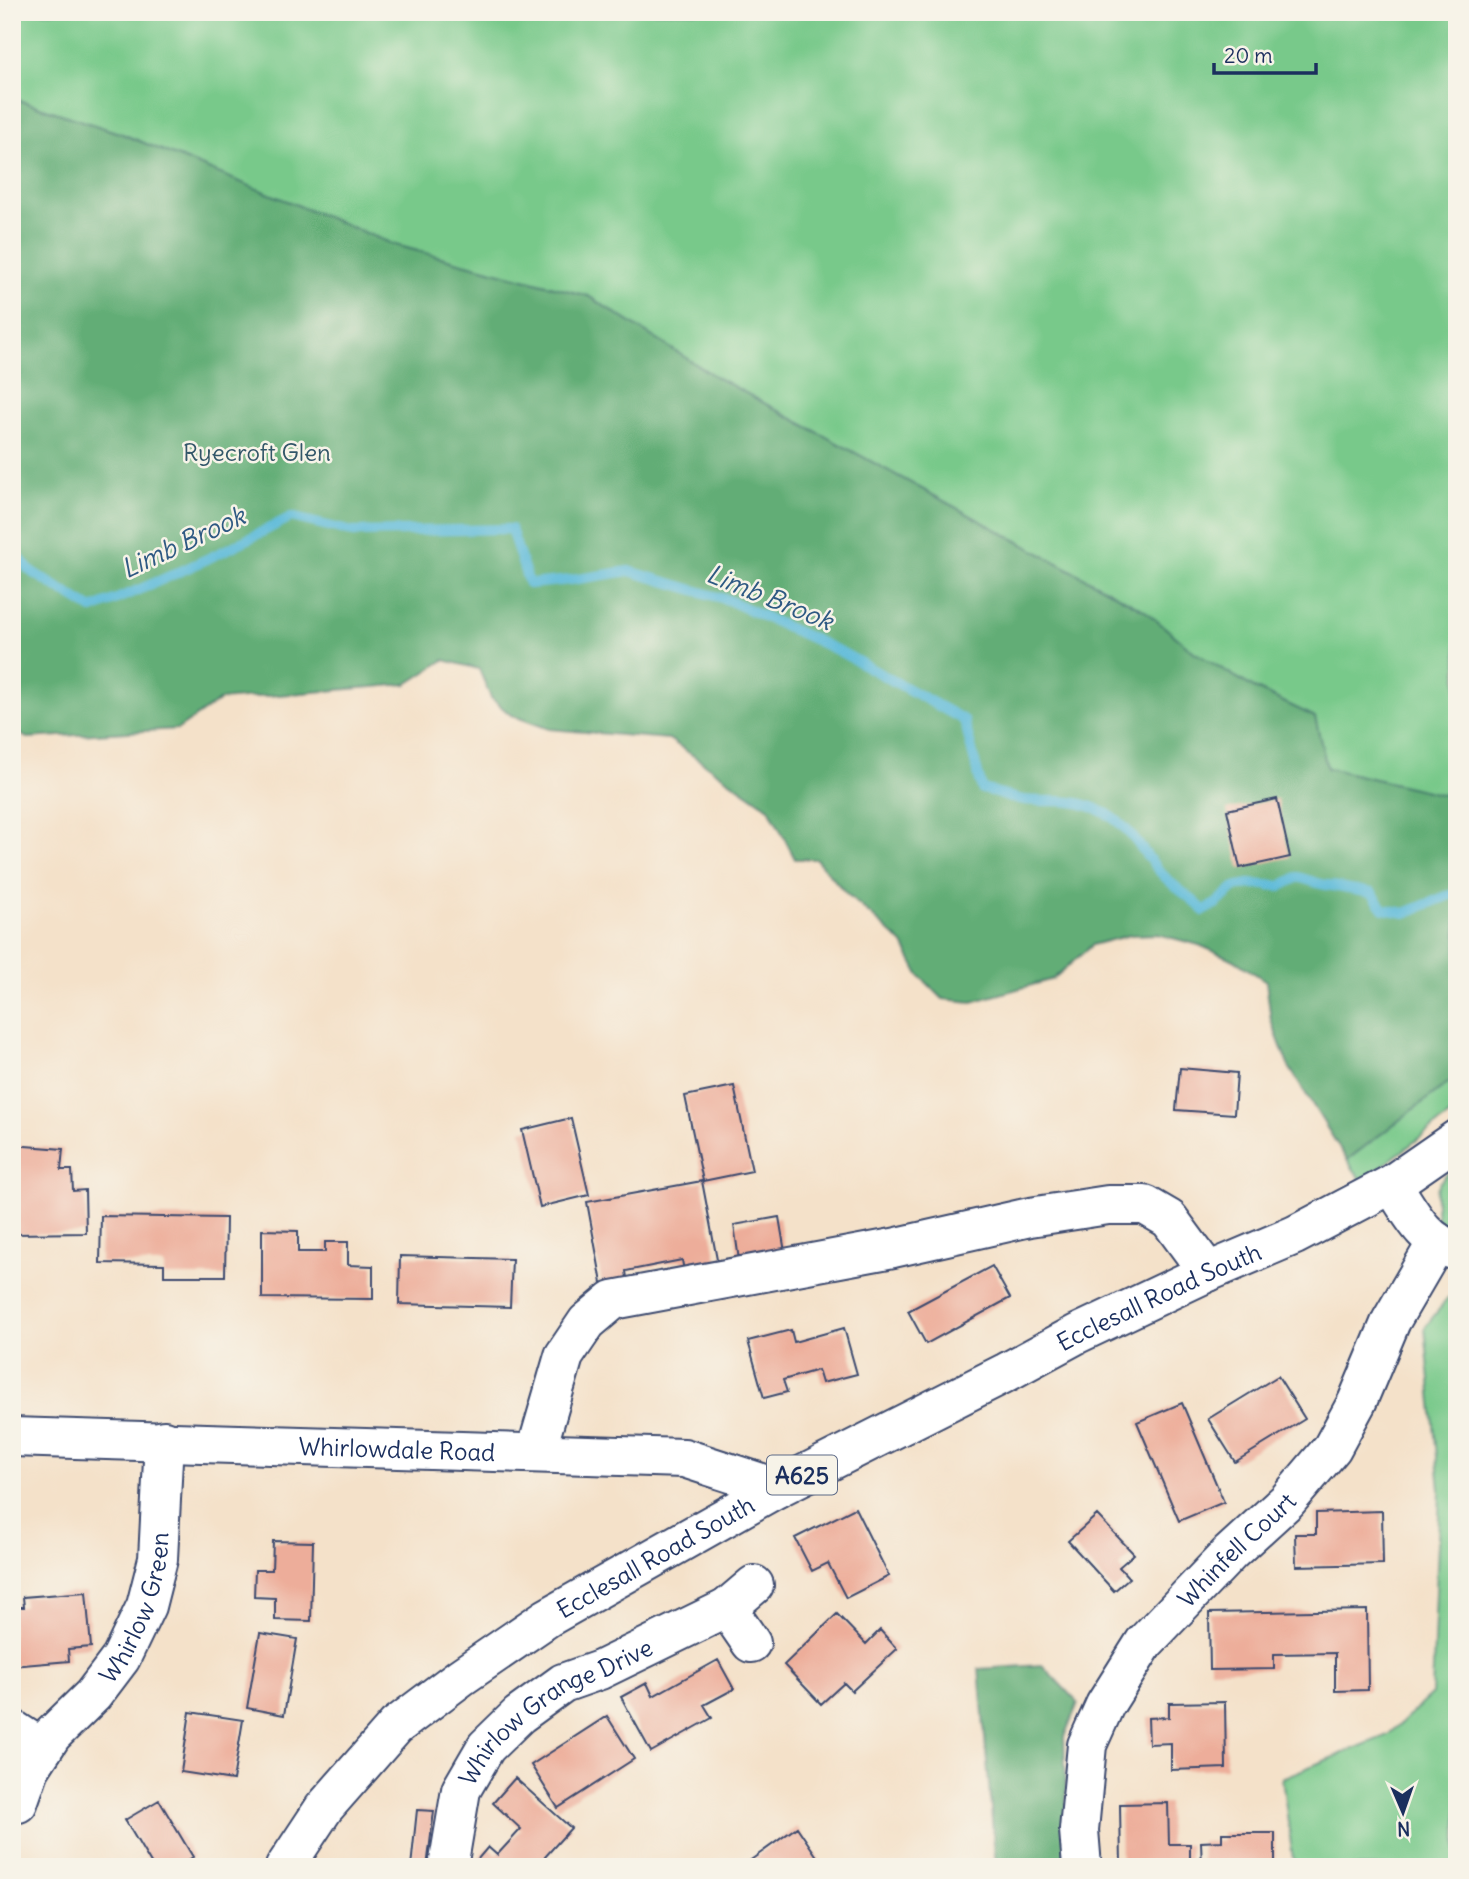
<svg xmlns="http://www.w3.org/2000/svg" width="1469" height="1879" font-family="Delius,sans-serif">
	<style>
		.green { fill: #78c98a; stroke: #4a7c74; stroke-width: 2 }
		.forest { fill: #62ad76; stroke: #3e6e6a; stroke-width: 2 }
		.lines { fill: none; stroke-linecap: round; stroke-linejoin: round }
		.stream { stroke: #5bbad9; stroke-width: 10 }
		.building { fill: #edad9a }
		.minor-casing { stroke: #3c4a6e; stroke-width: 42 }
		.major-casing { stroke: #3c4a6e; stroke-width: 42 }
		.minor { stroke: #fff; stroke-width: 38 }
		.major { stroke: #fff; stroke-width: 38 }
		.labels { text-anchor: middle; dominant-baseline: central; stroke-width: 5; stroke-linejoin: round; paint-order: stroke }
		.shield { fill: #f7f3e8; stroke: #5d6a87; stroke-width: 2 }
		.shield-label { font-size: 23px; font-weight: bold; fill: #1b2f5e }
		.park-label { font-size: 24px; fill: #325669; stroke: #f7f3e8 }
		.street-label { font-size: 24px; fill: #1b2f5e; stroke: #f7f3e8 }
		.water-label { font-size: 26px; font-style: italic; fill: #2e5983; stroke: #f7f3e8 }
	</style>
	<rect width="100%" height="100%" fill="#f7f3e8"/>
	<filter id="ink" filterUnits="userSpaceOnUse"><feTurbulence type="fractalNoise" baseFrequency=".0143" numOctaves="2"/><feDisplacementMap in="SourceGraphic" scale="14" xChannelSelector="R" yChannelSelector="G"/><feConvolveMatrix kernelMatrix="1 2 1 2 8 2 1 2 1" color-interpolation-filters="sRGB"/></filter>
	<filter id="wash" filterUnits="userSpaceOnUse"><feTurbulence type="fractalNoise" baseFrequency=".00686" numOctaves="4" result="noise"/><feDisplacementMap in="SourceGraphic" scale="28" xChannelSelector="R" yChannelSelector="G"/><feGaussianBlur stdDeviation="1.57" result="paint"/><feColorMatrix in="noise" values="0 0 0 0 0 0 0 0 0 0 0 0 0 0 0 0 0 1.4 0 .05"/><feComposite in="paint" operator="in"/></filter>
	<g filter="url(#wash)">
		<rect width="100%" height="100%" fill="#f4e1c9"/>
		<!-- green -->
		<path class="green" d="M12,12H1457V798L1327,768L1314,717L1254,688L1194,652L1144,610L716,377L588,296L395,245L122,134L12,98Z
			M1457,1076V1110L1362,1181L1347,1160Z
			M1457,1165V1237L1437,1219C1434,1192 1434,1182 1457,1165Z
			M1449,1297H1457V1867H1294L1282,1778L1388,1735L1432,1694L1440,1490L1425,1327Z"/>
		<!-- forest -->
		<path class="forest" d="M12,98L122,134L395,245L588,296L716,377L1144,610L1194,652L1254,688L1315,717L1327,768L1457,798V1076L1347,1160L1288,1065L1271,1020L1266,981L1234,960L1199,945L1157,934L1130,935L1092,945L1053,979L972,1002L943,999L919,975L903,944L845,892L816,859H795L769,808L669,739L549,729L511,715L491,698L479,669L444,660L407,684L220,700L178,729L27,738L12,729Z
			M1042,1665L1078,1703L1064,1737L1069,1867H996L979,1669Z"/>
		<g class="lines">
			<!-- stream -->
			<path class="stream" d="M12,548L29,570L92,609C160,582 226,551 291,517L353,532L511,529L529,584L571,580L629,571L728,600L839,651L964,720L982,789C996,792 1010,798 1024,800C1053,803 1071,797 1099,810C1131,823 1143,857 1167,879C1179,891 1193,898 1204,911L1217,903L1235,887L1249,884L1281,886L1298,877L1321,884L1372,893L1384,909L1405,913L1457,892"/>
		</g>
		<g id="blocks">
			<!-- building -->
			<path class="building" d="M1277,799L1290,857L1240,868L1227,810Z
				M1180,1068L1237,1073L1234,1114L1176,1110Z
				M734,1086L752,1171L703,1181L685,1096Z
				M571,1118L589,1195L540,1207L522,1130Z
				M12,1145L63,1149L61,1170H72L73,1191L85,1190L86,1233L12,1234V1165L14,1166Z
				M702,1181L718,1265L684,1271L682,1260L626,1271L627,1278L602,1283L587,1202Z
				M101,1216L226,1218L225,1276H164V1264L100,1263Z
				M779,1217L785,1252L739,1260L734,1225Z
				M262,1230L298,1231V1252H325V1242H348V1265L373,1266V1299L262,1298Z
				M400,1256L512,1259L510,1307L399,1304Z
				M992,1266L1010,1298L926,1344L908,1311Z
				M844,1328L857,1374L822,1383L818,1370L783,1380L787,1392L764,1398L748,1341L791,1330L794,1342Z
				M1278,1376L1305,1419L1235,1462L1208,1419Z
				M1182,1403L1224,1502L1179,1521L1137,1422Z
				M855,1508L889,1576L846,1598L828,1563L812,1571L795,1538Z
				M1382,1511L1383,1564L1296,1566L1295,1534H1316V1513Z
				M1097,1515L1134,1554L1119,1567L1129,1578L1114,1591L1068,1541Z
				M273,1541L313,1542L311,1621L275,1620V1598L254,1597L255,1570H272Z
				M86,1592L91,1647L68,1649L69,1661L12,1666V1607H24L23,1597Z
				M1367,1610L1368,1690L1335,1691V1653L1274,1654V1669L1210,1670L1209,1613Z
				M837,1614L866,1644L880,1630L897,1649L852,1691L844,1683L821,1704L784,1665Z
				M260,1633L297,1639L284,1715L247,1708Z
				M718,1660L734,1689L704,1705L712,1718L651,1752L621,1697L647,1683L653,1696Z
				M1225,1702L1226,1768L1171,1770V1743L1149,1744L1148,1718L1169,1717V1703Z
				M190,1712L243,1720L233,1780L181,1772Z
				M607,1716L634,1759L558,1808L531,1765Z
				M515,1778L571,1828L536,1867H471L488,1847L497,1855L521,1829L493,1803Z
				M159,1800L193,1857L177,1867H153L125,1820Z
				M1168,1803L1169,1844H1190V1867H1121L1120,1804Z
				M417,1810L434,1811L427,1867H411Z
				M797,1827L824,1867H741Z
				M1222,1833H1275V1867H1202L1201,1842L1222,1841Z"/>
		</g>
	</g>
	<g filter="url(#ink)">
		<use href="#blocks" fill-opacity="0" stroke="#3c4a6e" stroke-width="2"/>
		<g class="lines">
			<!-- minor casing -->
			<g class="minor-casing">
				<g id="minor">
					<path d="M1392,1184C1409,1210 1424,1243 1457,1251"/>
					<path d="M536,1452L564,1356L587,1322L613,1300L893,1248L1030,1217L1108,1205H1145L1169,1219L1208,1272"/>
					<path d="M727,1608L751,1643"/>
					<path d="M12,1729L43,1749"/>
					<path id="s1" d="M18,1803L30,1769L52,1735L93,1695L121,1658L146,1606L158,1559L164,1440"/>
					<path id="s2" d="M448,1867L461,1790L486,1747L519,1715L563,1683L600,1670L727,1608L754,1585"/>
					<path id="s3" d="M1082,1867L1079,1830L1087,1745L1105,1705L1144,1643L1230,1553L1287,1501L1332,1448L1357,1402L1391,1321L1437,1242"/>
				</g>
			</g>
			<!-- major casing -->
			<g class="major-casing">
				<g id="major">
					<path id="s4" d="M12,1437L684,1458L777,1488"/>
					<path id="s5" d="M285,1867L324,1808L396,1726L461,1677L547,1618L777,1488L1007,1372L1077,1334L1208,1272L1295,1235L1392,1184L1457,1139"/>
				</g>
			</g>
			<!-- minor -->
			<use href="#minor" class="minor"/>
			<!-- major -->
			<use href="#major" class="major"/>
		</g>
	</g>
	<g class="labels">
		<!-- shield labels -->
		<rect class="shield" x="767" y="1455.5" width="70" height="39" rx="5"/>
		<g class="shield-label">
			<text x="802" y="1475">A625</text>
		</g>
		<!-- park labels -->
		<g class="park-label">
			<text x="257" y="452">Ryecroft Glen</text>
		</g>
		<!-- street labels -->
		<g class="street-label">
			<text stroke="none"><textPath href="#s5" startOffset="1057">Ecclesall Road South</textPath></text>
			<text stroke="none"><textPath href="#s4" startOffset="385">Whirlowdale Road</textPath></text>
			<text stroke="none"><textPath href="#s3" startOffset="371">Whinfell Court</textPath></text>
			<text stroke="none"><textPath href="#s5" startOffset="490">Ecclesall Road South</textPath></text>
			<text stroke="none"><textPath href="#s1" startOffset="233">Whirlow Green</textPath></text>
			<text stroke="none"><textPath href="#s2" startOffset="205">Whirlow Grange Drive</textPath></text>
		</g>
		<!-- water labels -->
		<g class="water-label">
			<text transform="translate(183 542) rotate(-25)">Limb Brook</text>
			<text transform="translate(770 597) rotate(22)">Limb Brook</text>
		</g>
	</g>
	<!-- margin -->
	<rect width="1469" height="1879" fill="none" stroke="#f7f3e8" stroke-width="42"/>
	<!-- north arrow -->
	<g transform="translate(1403 1812) rotate(178)" stroke="#f7f3e8" stroke-width="5" paint-order="stroke">
	<path d="M0-5L12 26L0 18L-12 26Z" fill="#1b2f5e"/>
	<text y="-10" font-size="19" font-weight="bold" text-anchor="middle" fill="#1b2f5e">N</text>
	</g>
	<!-- scale -->
	<path d="M1214 63v10h102v-10" fill="none" stroke="#1b2f5e" stroke-width="3.5"/>
	<text x="1224" y="63" font-size="21" fill="#1b2f5e" stroke="#f7f3e8" stroke-width="5" paint-order="stroke">20 m</text>
</svg>
